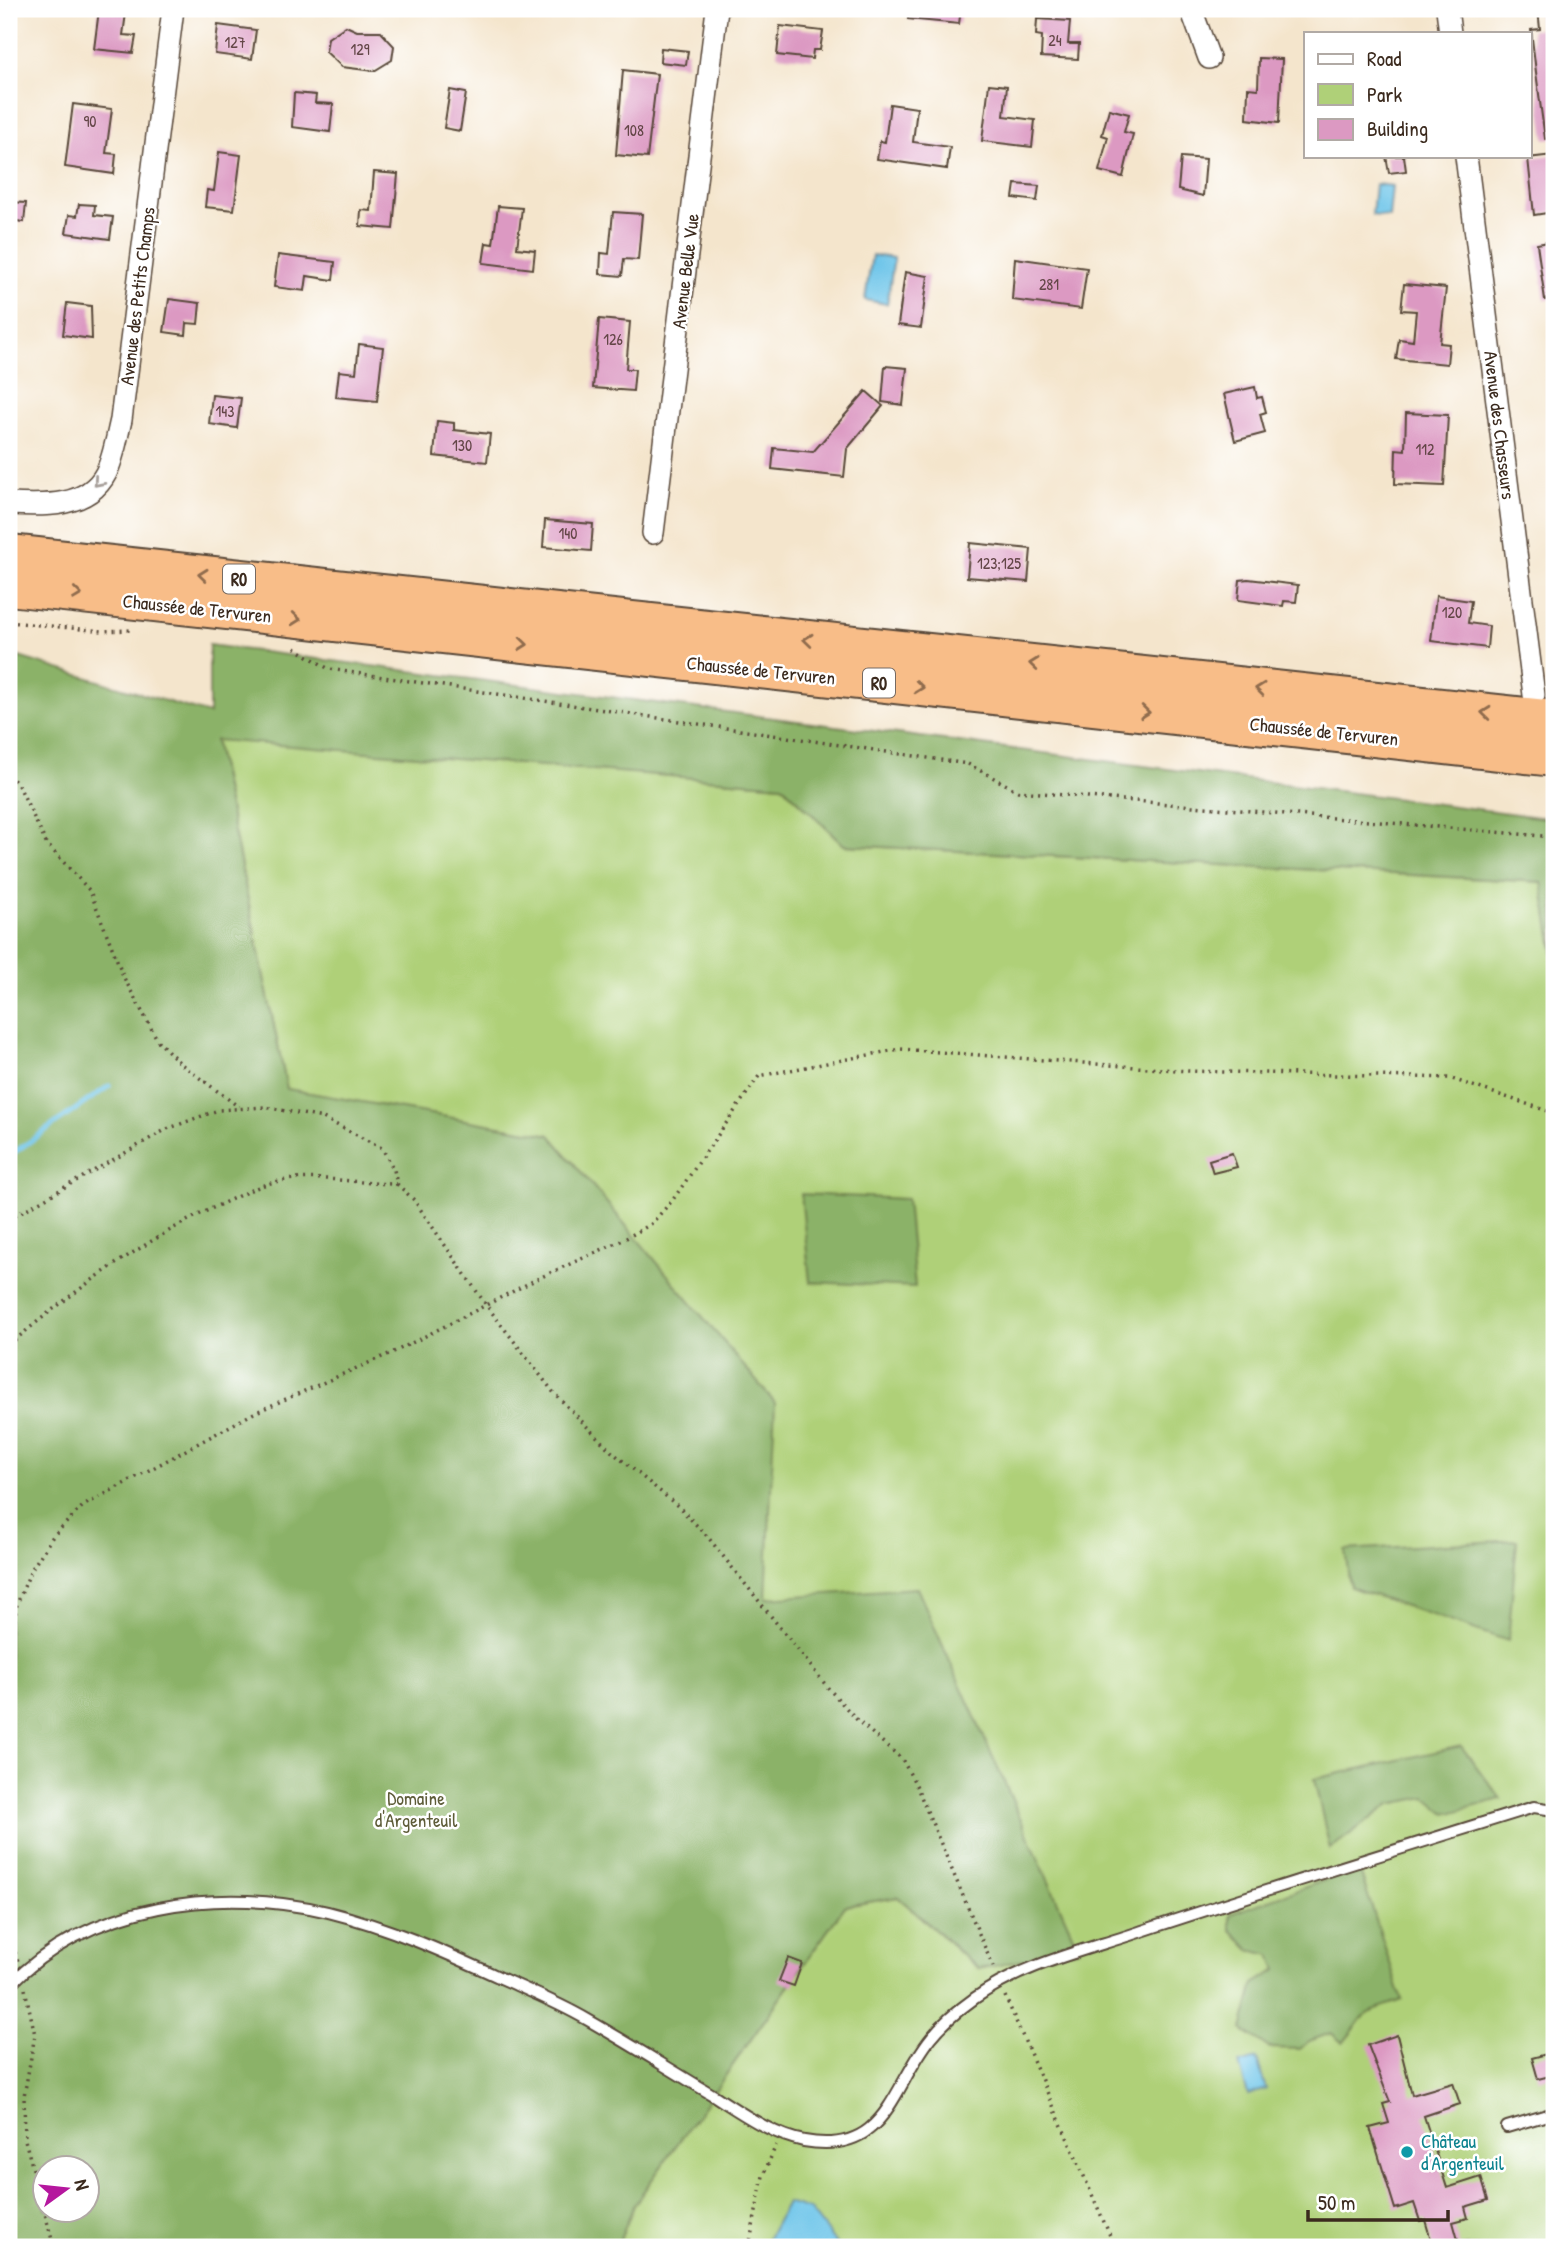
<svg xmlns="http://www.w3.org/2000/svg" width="1563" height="2256" font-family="'Patrick Hand',sans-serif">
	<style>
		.green { fill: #afd078; stroke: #757d4b; stroke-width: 2 }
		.forest { fill: #8bb268; stroke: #636e43; stroke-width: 2; fill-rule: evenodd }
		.water { fill: #6cc4e9; stroke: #547784; stroke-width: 2 }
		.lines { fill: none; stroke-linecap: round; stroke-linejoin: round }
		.stream { stroke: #6cc4e9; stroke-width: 5 }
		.building { fill: #dc99c2 }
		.lane-casing { stroke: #574638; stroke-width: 14 }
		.street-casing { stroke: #574638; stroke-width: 24 }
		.highway-casing { stroke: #574638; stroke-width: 42 }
		.path { stroke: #574638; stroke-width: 3.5; stroke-dasharray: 2 5; stroke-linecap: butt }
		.lane { stroke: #fff; stroke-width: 10 }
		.street { stroke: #fff; stroke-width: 21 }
		.highway { stroke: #f8bd88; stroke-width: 38 }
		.oneway { stroke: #a79f9a }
		.oneway2 { stroke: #906c4e }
		.culture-dot { fill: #0f9aa8; stroke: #fff; stroke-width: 2.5 }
		.labels { text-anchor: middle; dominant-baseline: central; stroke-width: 5; stroke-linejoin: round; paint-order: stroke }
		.number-label { font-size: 16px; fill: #634647 }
		.shield { fill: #fff; stroke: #766a62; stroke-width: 2 }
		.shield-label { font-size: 18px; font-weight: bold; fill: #3b2a1e }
		.street-label { font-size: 19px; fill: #3b2a1e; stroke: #fff }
		.park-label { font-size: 19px; fill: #5e5c39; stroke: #fff }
		.culture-label { font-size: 19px; fill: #0d838f; stroke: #fff; text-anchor: start }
	</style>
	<rect width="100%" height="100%" fill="#fff"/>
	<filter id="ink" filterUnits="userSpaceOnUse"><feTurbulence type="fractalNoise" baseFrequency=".0143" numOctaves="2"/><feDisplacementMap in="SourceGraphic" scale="14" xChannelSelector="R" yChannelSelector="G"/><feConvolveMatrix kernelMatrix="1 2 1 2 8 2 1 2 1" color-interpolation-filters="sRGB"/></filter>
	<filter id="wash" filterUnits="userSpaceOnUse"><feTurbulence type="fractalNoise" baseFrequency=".00686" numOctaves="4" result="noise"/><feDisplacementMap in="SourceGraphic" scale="28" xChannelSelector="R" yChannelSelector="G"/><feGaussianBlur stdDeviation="1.57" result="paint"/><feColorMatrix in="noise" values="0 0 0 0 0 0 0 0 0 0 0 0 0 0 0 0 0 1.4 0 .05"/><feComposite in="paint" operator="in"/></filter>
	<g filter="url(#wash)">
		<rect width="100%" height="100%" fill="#f4e5cc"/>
		<!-- green -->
		<path class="green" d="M215,739L782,785L844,845L1543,882L1554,955V2247H617L634,2205L845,1906L898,1897L979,1969L766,1599L550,1135L287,1089Z"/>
		<!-- forest -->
		<path class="forest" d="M209,645L1554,819V955L1542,882L844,845L782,785L215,740L287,1089L550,1135L775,1403L766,1598L917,1588L1079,1949L979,1969L898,1897L845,1906L634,2205L617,2247H9V654L209,714ZM46,2168H88V2210H46Z
			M801,1194L907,1199L915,1287L810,1282Z
			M1517,1540L1508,1641L1350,1587L1345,1550Z
			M1461,1746L1501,1799L1446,1814L1426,1797L1390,1804L1330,1849L1314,1779Z
			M1359,1868L1402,2000L1368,2012L1343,2043L1331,2033L1309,2041L1300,2049L1269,2048L1242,2029L1254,1984L1277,1970L1271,1955L1250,1950L1230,1929V1914Z"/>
		<!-- water -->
		<path class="water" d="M1375,184L1392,186L1389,217L1372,215Z
			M872,255L894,258L887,304L865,300Z
			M1257,2059L1266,2089L1248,2095L1239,2064Z
			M787,2203L810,2210L839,2247H763Z"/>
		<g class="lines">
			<!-- stream -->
			<path class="stream" d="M9,1156L109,1086"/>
		</g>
		<g id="blocks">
			<!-- building -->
			<path class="building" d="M909,9H961L959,24L908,19Z
				M1538,9H1554V138L1545,139L1536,72L1531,30L1540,29Z
				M99,10L126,13L123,35L136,36L133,53L94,49Z
				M1037,19L1070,21L1068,44H1079L1078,59L1041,57L1042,36L1036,35Z
				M218,25L256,30L252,59L215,54Z
				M346,26L357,31H380L394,46L392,60L374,71L342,67L326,52L328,38Z
				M780,26L823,31L820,50H813L812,59L777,55Z
				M661,48L688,51L686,65L660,62Z
				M1259,58L1282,59L1279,123L1247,119L1248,88L1258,89Z
				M623,70L657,74L647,158L616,155Z
				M989,84L1007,86L1004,116L1035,120L1032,147L982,141Z
				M450,90L466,93L460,131L444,128Z
				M294,93L316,95L315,103L333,104L330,132L292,127Z
				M73,104L112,109L106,153L116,154L114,174L65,167Z
				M890,104L917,108L913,142L950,147L947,169L877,159L880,141L885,142Z
				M1109,109L1129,114L1124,132L1133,134L1123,177L1099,171L1108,137L1102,135Z
				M219,152L241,155L234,210L205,207L207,190L214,191Z
				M1553,155L1554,212L1534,215L1528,158Z
				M1386,156H1404L1406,171L1389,173Z
				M1181,157L1206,159L1203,196L1178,190Z
				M374,172L398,174L393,229L360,226L361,210L371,211Z
				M1015,184L1039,186L1037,201L1013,198Z
				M9,202L26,203L24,222L9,220Z
				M79,204L95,205L94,215L113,217L110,239L66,233L69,215L77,216Z
				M498,206L522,208L517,248L535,250L533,269L483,263L486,243L493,244Z
				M613,212L642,214L638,260L624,259L622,276L600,274L601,253L609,254Z
				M1554,241V299L1545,300L1537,244Z
				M278,255L335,262L333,280L307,276L305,291L274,287Z
				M1015,258L1087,268L1081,309L1012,300Z
				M905,272L928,276L921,328L898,325Z
				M1404,284L1446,288L1440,343L1449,344L1447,364L1396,359L1399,339L1413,341L1416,311L1401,310Z
				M169,299L200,303L198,324L187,323L186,335L164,332Z
				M67,303L91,306L92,339L63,335Z
				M599,319L630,322L626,369H635L633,391L593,388Z
				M359,344L383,347L377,401L336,397L339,371L356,373Z
				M885,366L907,368L903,405L882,402Z
				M1255,387L1257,398L1262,397L1266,412L1260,414L1265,433L1235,441L1224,394Z
				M866,391L883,406L847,449L844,477L772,469L774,448L813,452Z
				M212,395L241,398L237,428L209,424Z
				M1406,413L1448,415L1444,486L1395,484L1396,449L1405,450Z
				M437,421L454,423V430L490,434L487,462L434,456Z
				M545,520L593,524L591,551L543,547Z
				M970,543L1031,549L1028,582L967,577Z
				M1248,579L1298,585L1296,602L1284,601L1283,606L1238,600L1240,580Z
				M1436,596L1471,601L1468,623L1489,626L1487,648L1431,641Z
				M1232,1153L1237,1167L1213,1173L1209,1160Z
				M788,1958L802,1963L794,1986L779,1981Z
				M1397,2035L1412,2095L1453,2083L1460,2104L1424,2116L1447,2188L1481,2177L1488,2200L1465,2207L1468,2218L1453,2222L1460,2247H1433L1425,2220L1420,2221L1414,2203L1395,2209L1370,2128L1389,2123L1383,2104L1390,2102L1368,2045Z
				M1554,2052V2075L1538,2079L1532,2058Z"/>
		</g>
	</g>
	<g filter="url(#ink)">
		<use href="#blocks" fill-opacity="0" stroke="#574638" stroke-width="2"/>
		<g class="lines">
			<!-- lane casing -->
			<g class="lane-casing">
				<path id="lane" d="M9,1986C90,1902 219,1887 328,1912C389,1927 447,1953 503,1979C532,1992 561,2004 588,2020C630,2044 671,2070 713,2095C740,2112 772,2135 804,2141C887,2156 891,2088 931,2038C942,2024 961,2008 975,1998C1023,1964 1087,1950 1142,1931C1272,1888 1403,1848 1534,1807L1554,1810
					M1507,2127L1554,2113"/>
			</g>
			<!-- street casing -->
			<g class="street-casing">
				<path id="street" d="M1191,9L1209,58
					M1447,9L1450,33
					M1466,156L1534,695
					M9,504C43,506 88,508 106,473C114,457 117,436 121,420L173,9
					M653,533L717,9"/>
			</g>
			<!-- highway casing -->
			<g class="highway-casing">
				<path id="highway" d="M9,554L1554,720
					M9,586L1554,757"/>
			</g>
			<!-- path -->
			<path class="path" d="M9,622L102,631L132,630
				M295,648L329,669L968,764L1018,791L1554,837
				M9,774L20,788L46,843L90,891L124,978L158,1041L181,1064L239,1107
				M397,1184L414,1200L486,1305L554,1393L611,1451L679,1507L707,1536L829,1689L858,1721L902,1759L916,1785L994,1969
				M9,1219L167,1129L218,1110L265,1107L323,1118L382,1148L394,1170L397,1184C359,1184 316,1174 280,1181C262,1184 246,1192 230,1200C149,1236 77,1288 9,1345
				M9,1655L17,1604L31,1570L53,1536L83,1506L254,1413L398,1350L539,1278L623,1240L651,1224L672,1201L759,1076L900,1049L1188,1071L1449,1078L1554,1113
				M9,1932L18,1961
				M25,1989L35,2035L24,2096L25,2140L54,2247
				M1005,1996L1115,2247
				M749,2247L763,2176L776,2145"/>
			<!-- lane -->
			<use href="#lane" class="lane"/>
			<!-- street -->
			<use href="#street" class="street"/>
			<!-- highway -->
			<use href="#highway" class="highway"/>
		</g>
		<!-- one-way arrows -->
		<defs><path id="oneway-chevron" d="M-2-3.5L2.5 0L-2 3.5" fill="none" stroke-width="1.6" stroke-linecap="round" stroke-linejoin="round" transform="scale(1.75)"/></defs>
		<use class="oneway" href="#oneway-chevron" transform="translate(98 482) rotate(131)"/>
		<g class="oneway2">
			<use href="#oneway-chevron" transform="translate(203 575) rotate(-174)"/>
			<use href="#oneway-chevron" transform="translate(77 594) rotate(7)"/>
			<use href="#oneway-chevron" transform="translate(296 619) rotate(6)"/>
			<use href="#oneway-chevron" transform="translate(808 640) rotate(-174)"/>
			<use href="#oneway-chevron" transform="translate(523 644) rotate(6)"/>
			<use href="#oneway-chevron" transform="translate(1034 664) rotate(-174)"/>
			<use href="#oneway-chevron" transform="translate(919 687) rotate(6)"/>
			<use href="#oneway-chevron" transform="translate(1260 689) rotate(-174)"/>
			<use href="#oneway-chevron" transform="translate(1145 712) rotate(6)"/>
			<use href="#oneway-chevron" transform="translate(1486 713) rotate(-174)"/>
		</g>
	</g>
	<!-- markers -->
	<circle class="culture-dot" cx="1407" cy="2152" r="7"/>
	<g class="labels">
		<!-- number labels -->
		<g class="number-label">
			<text x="1055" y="40">24</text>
			<text x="235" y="42">127</text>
			<text x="360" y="49">129</text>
			<text x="90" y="121">90</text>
			<text x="634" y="130">108</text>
			<text x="1049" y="284">281</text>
			<text x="613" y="339">126</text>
			<text x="225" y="411">143</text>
			<text x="462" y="445">130</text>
			<text x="1425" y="449">112</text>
			<text x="568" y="533">140</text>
			<text x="999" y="563">123;125</text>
			<text x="1452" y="612">120</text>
		</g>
		<!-- shield labels -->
		<g class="shield">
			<rect x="223" y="564.5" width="32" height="29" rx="5"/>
			<rect x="863" y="668.5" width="32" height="29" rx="5"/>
		</g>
		<g class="shield-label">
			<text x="239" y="579">R0</text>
			<text x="879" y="683">R0</text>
		</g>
		<!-- street labels -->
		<g class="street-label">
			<text transform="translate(685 271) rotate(-83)">Avenue Belle Vue</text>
			<text transform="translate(137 296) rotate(-83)">Avenue des Petits Champs</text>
			<text transform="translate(1500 425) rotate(83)">Avenue des Chasseurs</text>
			<text transform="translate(197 608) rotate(6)">Chaussée de Tervuren</text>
			<text transform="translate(761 670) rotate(6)">Chaussée de Tervuren</text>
			<text transform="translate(1324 731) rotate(6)">Chaussée de Tervuren</text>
		</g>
		<!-- park labels -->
		<g class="park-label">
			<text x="416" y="1798">Domaine<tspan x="416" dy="22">d'Argenteuil</tspan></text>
		</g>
		<!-- culture labels -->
		<g class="culture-label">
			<text x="1421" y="2141">Château<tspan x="1421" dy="22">d'Argenteuil</tspan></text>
		</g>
	</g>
	<!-- margin -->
	<rect width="1563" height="2256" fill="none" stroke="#fff" stroke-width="35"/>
	<!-- legend -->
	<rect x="1304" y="32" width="228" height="126" fill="#ffffff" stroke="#b1aaa5" stroke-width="2"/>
	<rect x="1318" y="54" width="35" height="10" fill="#ffffff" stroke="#b1aaa5" stroke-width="2"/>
	<text x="1367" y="66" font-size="21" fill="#3b2a1e">Road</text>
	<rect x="1318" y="84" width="35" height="21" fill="#afd078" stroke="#b1aaa5" stroke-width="2"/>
	<text x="1367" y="102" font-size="21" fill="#3b2a1e">Park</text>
	<rect x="1318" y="119" width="35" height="21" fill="#dc99c2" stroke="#b1aaa5" stroke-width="2"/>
	<text x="1367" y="136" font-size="21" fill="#3b2a1e">Building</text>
	<!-- north arrow -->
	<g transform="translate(66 2189) rotate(75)"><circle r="33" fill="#ffffff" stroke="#b1aaa5" stroke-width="2"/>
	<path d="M0-5L12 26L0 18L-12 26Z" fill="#b5179e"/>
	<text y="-10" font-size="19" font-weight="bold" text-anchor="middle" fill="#3b2a1e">N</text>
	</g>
	<!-- scale -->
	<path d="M1308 2210v10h140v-10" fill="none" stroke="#3b2a1e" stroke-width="3.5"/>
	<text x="1318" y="2210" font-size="21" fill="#3b2a1e" stroke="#ffffff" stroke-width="5" paint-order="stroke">50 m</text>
</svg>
